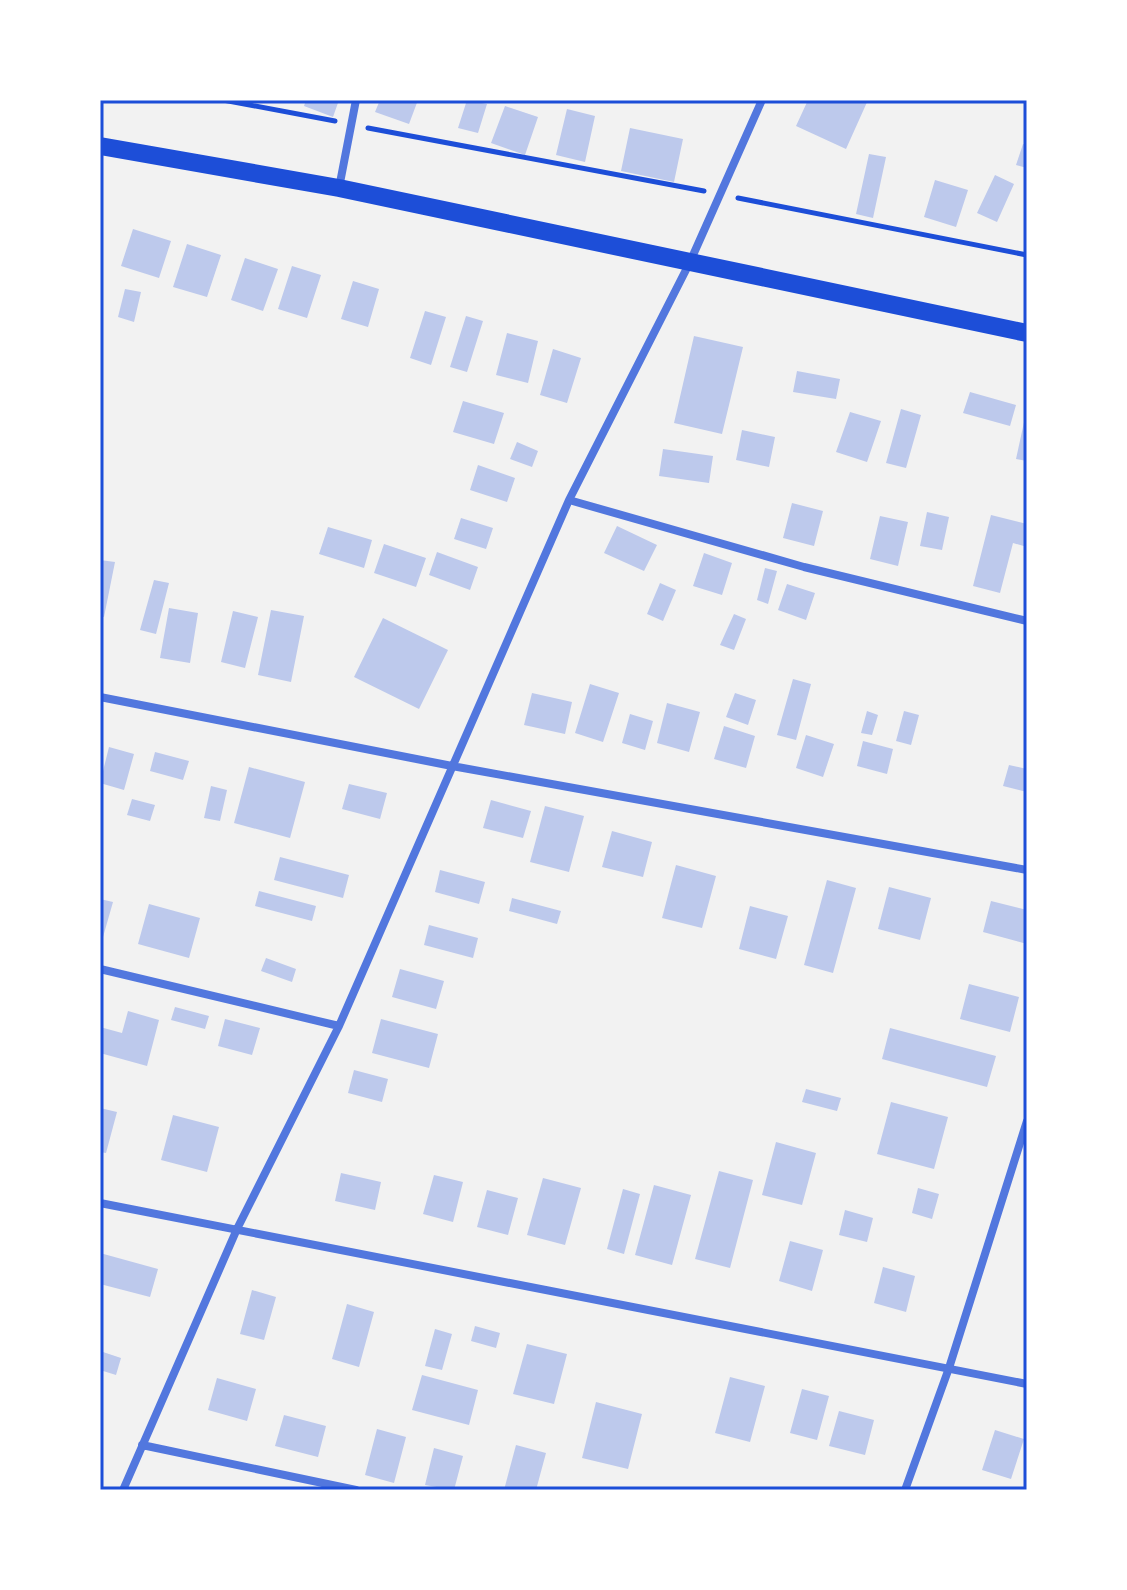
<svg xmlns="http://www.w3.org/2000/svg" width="1127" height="1590" font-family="'Fira Sans Condensed',sans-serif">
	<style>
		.building { fill: #bdc9ec }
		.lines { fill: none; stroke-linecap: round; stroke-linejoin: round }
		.path { stroke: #1d4ed8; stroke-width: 5 }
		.minor { stroke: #5277de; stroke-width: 8 }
		.primary { stroke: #1d4ed8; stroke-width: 18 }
		.neatline { fill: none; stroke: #1d4ed8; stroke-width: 3 }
	</style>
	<rect width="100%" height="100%" fill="#f2f2f2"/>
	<!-- building -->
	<path class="building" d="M306,100H339L333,117L304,106Z
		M380,100H418L409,124L375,112Z
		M467,100L487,104L478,133L458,128Z
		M808,100H868L846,149L796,126Z
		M505,106L538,117L525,155L491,143Z
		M567,109L595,116L585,162L556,155Z
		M630,128L683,139L674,182L621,171Z
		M1023,144L1027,145V168L1016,165Z
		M869,154L886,157L873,218L856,214Z
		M995,175L1014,184L997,222L977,213Z
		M935,180L968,190L956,227L924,217Z
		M133,229L171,241L159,278L121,266Z
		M187,244L221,255L207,297L173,287Z
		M245,258L278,269L263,311L231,300Z
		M292,266L321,275L307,318L278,309Z
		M353,281L379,289L368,327L341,319Z
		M125,289L141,292L134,322L118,317Z
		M425,311L446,317L431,365L410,358Z
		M466,316L483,321L467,372L450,367Z
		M507,333L538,341L528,383L496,375Z
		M694,336L743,347L722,434L674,423Z
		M553,349L581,358L567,403L540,395Z
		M797,371L840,379L836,399L793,392Z
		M970,392L1016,405L1010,426L963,413Z
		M463,401L504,413L494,444L453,432Z
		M901,409L921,415L906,468L886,463Z
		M850,412L881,421L867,462L836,452Z
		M1026,413H1027V461L1016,459Z
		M742,430L775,437L769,467L736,460Z
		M517,442L538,451L532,467L510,459Z
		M663,449L713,456L709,483L659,476Z
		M478,465L515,478L507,502L470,490Z
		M792,503L823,511L814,546L783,538Z
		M927,512L949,517L942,550L920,546Z
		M991,515L1027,524V547L1013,543L1000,593L973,586Z
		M880,516L908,522L898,566L870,559Z
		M461,518L493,528L486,549L454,539Z
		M617,526L657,545L644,571L604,553Z
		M328,527L372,540L364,568L319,554Z
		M384,544L426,558L416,587L374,573Z
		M437,552L478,567L470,590L429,575Z
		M704,553L732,563L722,595L693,586Z
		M100,560L115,562L104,617L100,616Z
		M765,568L777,571L768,604L757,600Z
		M154,580L169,583L156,634L140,630Z
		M660,583L676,590L663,621L647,614Z
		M787,584L815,593L806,620L778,610Z
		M169,608L198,613L190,663L160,658Z
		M271,610L304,616L291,682L258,675Z
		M233,611L258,617L245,668L221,662Z
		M734,614L746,619L734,650L720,645Z
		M383,618L448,650L419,709L354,677Z
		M793,679L811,684L796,740L777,735Z
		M590,684L619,693L603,742L575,733Z
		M532,693L572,702L565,734L524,725Z
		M735,693L756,700L748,725L726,717Z
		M667,703L700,712L689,752L657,743Z
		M867,711L878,715L872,735L861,733Z
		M904,711L919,715L911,745L896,741Z
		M630,714L653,721L645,750L622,743Z
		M724,726L755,736L746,768L714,759Z
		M806,735L834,744L823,777L796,768Z
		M863,741L893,749L887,774L857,766Z
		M109,747L134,754L124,790L100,783Z
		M155,752L189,761L183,780L150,771Z
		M1009,765L1027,769V792L1003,786Z
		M249,767L305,782L290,838L234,823Z
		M349,784L387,793L380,819L342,809Z
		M211,786L227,790L220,821L204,818Z
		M132,799L155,805L150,821L127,815Z
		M491,800L531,811L523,838L483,828Z
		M545,806L584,816L569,872L530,862Z
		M612,831L652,842L643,877L602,867Z
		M280,857L349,875L343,898L274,880Z
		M676,865L716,876L702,928L662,918Z
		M440,870L485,882L479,904L435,892Z
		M827,880L856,888L833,973L804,965Z
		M889,887L931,898L920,940L878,929Z
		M259,891L316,906L312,921L255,906Z
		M512,898L561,911L557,924L509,911Z
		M100,899L113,902L103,937H100Z
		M991,901L1027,910V944L983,932Z
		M149,904L200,918L189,958L138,944Z
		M750,906L788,916L776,959L739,949Z
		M429,925L478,938L473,958L424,945Z
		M266,958L296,969L292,982L261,971Z
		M400,969L444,981L436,1009L392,997Z
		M969,984L1019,997L1010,1032L960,1019Z
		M175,1007L209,1016L205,1029L171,1020Z
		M128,1011L159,1020L147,1066L100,1053V1027L122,1033Z
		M225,1019L260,1028L252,1055L218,1046Z
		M381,1019L438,1034L429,1068L372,1053Z
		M890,1028L996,1056L987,1087L882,1059Z
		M354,1070L388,1079L382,1102L348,1093Z
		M806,1089L841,1098L837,1111L802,1102Z
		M891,1102L948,1117L934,1169L877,1154Z
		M100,1108L117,1112L106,1153L100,1152Z
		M173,1115L219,1127L207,1172L161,1160Z
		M776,1142L816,1153L802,1205L762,1195Z
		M719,1171L753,1180L730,1268L695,1259Z
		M341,1173L381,1182L375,1210L335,1201Z
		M434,1175L463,1182L453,1222L423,1214Z
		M543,1178L581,1188L565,1245L527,1235Z
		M654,1185L691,1195L672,1265L635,1255Z
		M918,1188L939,1194L932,1219L912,1213Z
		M623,1189L640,1194L624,1254L607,1249Z
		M487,1190L518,1198L508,1235L477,1227Z
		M845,1210L873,1218L867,1242L839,1235Z
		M790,1241L823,1250L812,1291L779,1281Z
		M100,1253L158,1269L150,1297L100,1284Z
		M883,1267L915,1276L906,1312L874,1303Z
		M252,1290L276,1297L264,1340L240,1334Z
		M347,1304L374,1312L359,1367L332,1359Z
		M475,1326L500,1333L496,1348L471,1341Z
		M435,1329L452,1334L442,1370L425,1366Z
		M527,1344L567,1354L554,1404L513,1394Z
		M100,1351L121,1358L116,1375L100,1370Z
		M422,1375L478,1390L469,1425L412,1410Z
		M730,1377L765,1386L750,1442L715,1433Z
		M217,1378L256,1389L247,1421L208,1410Z
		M802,1389L829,1396L817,1440L790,1433Z
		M596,1402L642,1414L628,1469L582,1458Z
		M839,1411L874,1420L865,1455L829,1446Z
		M284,1415L326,1426L318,1457L275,1446Z
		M377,1429L406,1437L394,1483L365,1475Z
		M995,1430L1024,1439L1011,1479L982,1470Z
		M516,1445L546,1453L536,1490H504Z
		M434,1448L463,1456L454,1490L425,1485Z"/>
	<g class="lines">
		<!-- path -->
		<path class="path" d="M223,100L335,121
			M368,128L704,191
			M738,198L1027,255"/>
		<!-- minor -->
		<path class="minor" d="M339,188L356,100
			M569,500L804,567L1027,621
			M100,697L452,766L1027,870
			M100,969L339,1026
			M100,1203L1027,1384
			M142,1445L356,1490
			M123,1490L237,1229L339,1026L569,500L690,262L762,100
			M905,1490L949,1368L1027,1121"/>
		<!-- primary -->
		<path class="primary" d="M100,146L339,188L1027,333"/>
	</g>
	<!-- border -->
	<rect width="1127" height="1590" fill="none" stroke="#ffffff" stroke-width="204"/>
	<rect x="102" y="102" width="923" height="1386" class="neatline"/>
</svg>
